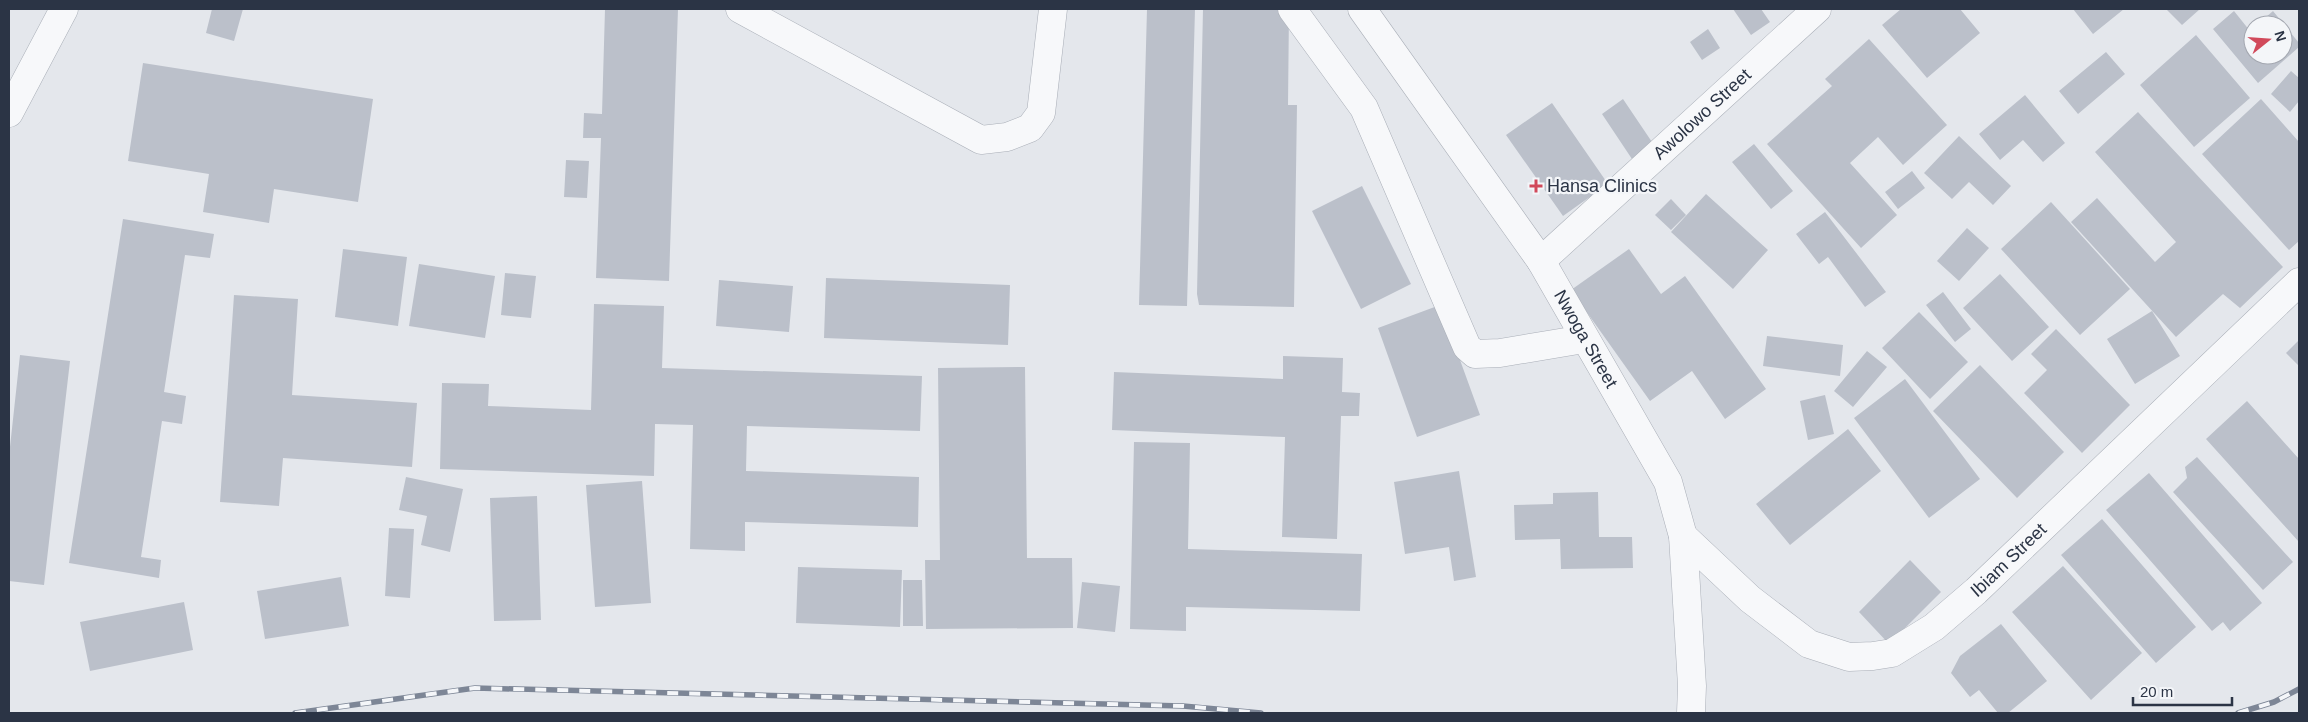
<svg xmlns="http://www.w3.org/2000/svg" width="2308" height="722" font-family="Arial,sans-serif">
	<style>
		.building { fill: #bbc0ca }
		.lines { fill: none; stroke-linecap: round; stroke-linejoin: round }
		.minor-casing { stroke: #a9aeb7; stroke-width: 29 }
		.minor { stroke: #f7f8fa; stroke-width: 28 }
		.rail-casing { stroke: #7d8696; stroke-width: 5.5 }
		.rail { stroke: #f4f6f9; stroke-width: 4; stroke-dasharray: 11; stroke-linecap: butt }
		.poi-dot { fill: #d1495b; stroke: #f4f6f9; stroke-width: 2 }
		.labels { text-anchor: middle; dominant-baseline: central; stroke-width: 4.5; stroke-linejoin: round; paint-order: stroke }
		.street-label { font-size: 18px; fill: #2b3445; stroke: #f4f6f9 }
		.poi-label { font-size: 18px; fill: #2b3445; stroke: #f4f6f9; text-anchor: start }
	</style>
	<rect width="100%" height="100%" fill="#e4e7ec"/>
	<!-- building -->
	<path class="building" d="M212,9H243L234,41L206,33Z
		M605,9H678L669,281L596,278L601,138H583L584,113L602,114Z
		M1147,9H1195L1187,306L1139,305Z
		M1203,9H1289L1288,105H1297L1294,307L1199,305L1197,294Z
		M1733,9H1761L1770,22L1751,35Z
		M1901,9H1960L1980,33L1927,78L1882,25Z
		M2073,9H2124L2093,34Z
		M2166,9H2200L2182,25Z
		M2234,11L2250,31L2253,28V55H2283V25H2257L2273,11L2299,43V47L2258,83L2213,29Z
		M1708,29L1720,48L1702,60L1690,42Z
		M2196,35L2250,98L2194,147L2140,85Z
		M1869,39L1947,125L1903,165L1878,137L1850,163L1897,215L1861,248L1767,144L1832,86L1825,79Z
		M2106,52L2125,74L2078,114L2059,91Z
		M143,63L373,99L358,202L274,189L269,223L203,212L209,174L128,161Z
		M2291,71L2299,78V101L2290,112L2271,94Z
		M2025,95L2065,143L2043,162L2023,140L2000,160L1979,134Z
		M1623,99L1654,145L1632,159L1602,114Z
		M2261,99L2299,142V241L2289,250L2202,154Z
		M1552,103L1608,184L1563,216L1506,135Z
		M2138,112L2283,267L2240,308L2223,294L2176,337L2071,222L2097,198L2155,262L2176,242L2095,152Z
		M1959,136L2011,186L1993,205L1969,182L1952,199L1924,173Z
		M1754,144L1793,191L1771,209L1732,162Z
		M566,160L589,161L587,198L564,197Z
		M1912,171L1925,188L1898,209L1885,192Z
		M1362,186L1411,284L1361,309L1312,211Z
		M1706,194L1768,250L1733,289L1671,232Z
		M1671,199L1686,215L1671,230L1655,215Z
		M2051,202L2130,289L2080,335L2001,249Z
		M1825,212L1886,292L1865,307L1828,257L1819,264L1796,234Z
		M123,219L214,234L210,258L185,255L164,392L186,396L182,424L162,421L141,557L161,560L159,578L69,563Z
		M1967,228L1989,248L1959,281L1937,261Z
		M343,249L407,257L398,326L335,317Z
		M1629,249L1661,294L1685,276L1766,389L1725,419L1692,371L1650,401L1571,290Z
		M419,264L495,276L485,338L409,326Z
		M505,273L536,276L531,318L501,315Z
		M2000,274L2049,327L2012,361L1963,308Z
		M826,278L1010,285L1008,345L824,338Z
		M719,280L793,286L789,332L716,326Z
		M1943,292L1971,329L1955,342L1926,305Z
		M234,295L298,299L292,395L417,403L412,467L283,458L279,506L220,502Z
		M594,304L664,306L662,368L922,376L920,431L747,426L746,471L919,477L918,527L745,522V551L690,549L693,425L655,424L654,476L440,469L442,383L489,384L488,406L591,410Z
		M1440,305L1480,415L1417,437L1378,328Z
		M2152,311L2180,356L2135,384L2107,339Z
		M1919,312L1968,362L1930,399L1882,348Z
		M2056,329L2130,405L2082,453L2024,393L2047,370L2031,354Z
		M1767,336L1843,345L1840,376L1763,366Z
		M2299,340V366L2286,353Z
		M1867,351L1887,367L1853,407L1834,391Z
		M20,355L70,361L44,585L9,581V456Z
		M1283,356L1343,358L1342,392L1360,393L1359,416H1341L1337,539L1282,537L1285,437L1112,430L1114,372L1283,379Z
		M1980,365L2064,452L2017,498L1933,411Z
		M1025,367L1027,558H1072L1073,628L926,629L925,560H940L938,368Z
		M1905,379L1980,479L1929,518L1854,418Z
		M1825,395L1834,434L1808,440L1800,401Z
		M2247,401L2299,459V542L2206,439Z
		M1848,429L1881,471L1790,545L1756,504Z
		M1134,442L1190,443L1188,549L1362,554L1360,611L1186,607V631L1130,629Z
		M2197,457L2293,562L2263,590L2173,492L2187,478L2185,467Z
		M1459,471L1476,577L1454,581L1449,547L1405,554L1394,482Z
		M2149,473L2262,603L2230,631L2223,622L2212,631L2106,510Z
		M406,477L463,489L450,552L421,545L427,516L399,510Z
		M642,481L651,603L595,607L586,485Z
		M1598,492L1599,537H1632L1633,568L1561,569L1560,539L1515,540L1514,505L1553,504V493Z
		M537,496L541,620L494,621L490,498Z
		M2102,519L2196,627L2156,663L2061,555Z
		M389,528L414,529L410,598L385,596Z
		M1910,560L1941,592L1889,644L1859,612Z
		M2063,566L2142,653L2091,700L2012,612Z
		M798,567L902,570L900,627L796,623Z
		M341,577L349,626L265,639L257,591Z
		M903,580H922L923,626H903Z
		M1082,582L1120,586L1115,632L1077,628Z
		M184,602L193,650L90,671L80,622Z
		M2001,624L2047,681L2008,713H1998L1979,690L1970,697L1951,673L1960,656Z"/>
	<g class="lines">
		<!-- minor casing -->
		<g class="minor-casing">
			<g id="minor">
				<path d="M740,9L981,140L1007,137L1030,128L1041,113L1053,9"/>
				<path d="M1292,9L1364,108L1467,347L1475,354L1500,353L1584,339"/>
				<path id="s1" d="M1362,9L1541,261L1668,482L1683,536L1692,686L1691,713"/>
				<path d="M9,113L64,9"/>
				<path id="s2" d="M1541,261L1817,9"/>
				<path id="s3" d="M1683,536L1750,599L1809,644L1849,657L1873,656L1892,653L1934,627L1976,591L2299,282"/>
			</g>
		</g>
		<!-- minor -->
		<use href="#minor" class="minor"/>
		<!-- rail casing -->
		<g class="rail-casing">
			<path id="rail" d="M295,713L475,688L1183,706L1261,713
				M2238,713L2274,702L2299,689"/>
		</g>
		<!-- rail -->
		<use href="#rail" class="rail"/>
	</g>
	<!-- markers -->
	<path class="poi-dot" d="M1533.5 178.5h5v5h5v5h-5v5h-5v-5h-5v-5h5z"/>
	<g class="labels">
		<!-- street labels -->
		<g class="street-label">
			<text stroke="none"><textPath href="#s2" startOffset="218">Awolowo Street</textPath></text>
			<text stroke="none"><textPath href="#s1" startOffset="399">Nwoga Street</textPath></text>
			<text stroke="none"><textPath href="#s3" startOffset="401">Ibiam Street</textPath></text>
		</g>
		<!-- poi labels -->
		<g class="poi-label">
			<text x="1547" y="186">Hansa Clinics</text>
		</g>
	</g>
	<!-- border -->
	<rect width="2308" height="722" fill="none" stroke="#2b3445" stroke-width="20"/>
	<!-- north arrow -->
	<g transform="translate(2268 40) rotate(73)"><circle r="24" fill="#f4f6f9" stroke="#a4a8b1"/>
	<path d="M0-4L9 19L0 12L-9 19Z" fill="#d1495b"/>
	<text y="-8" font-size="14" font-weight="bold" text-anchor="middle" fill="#2b3445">N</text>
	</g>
	<!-- scale -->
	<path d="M2133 697v8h99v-8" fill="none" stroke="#2b3445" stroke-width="2.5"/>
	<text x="2140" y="697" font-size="15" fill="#2b3445" stroke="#f4f6f9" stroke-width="4" paint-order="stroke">20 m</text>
</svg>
